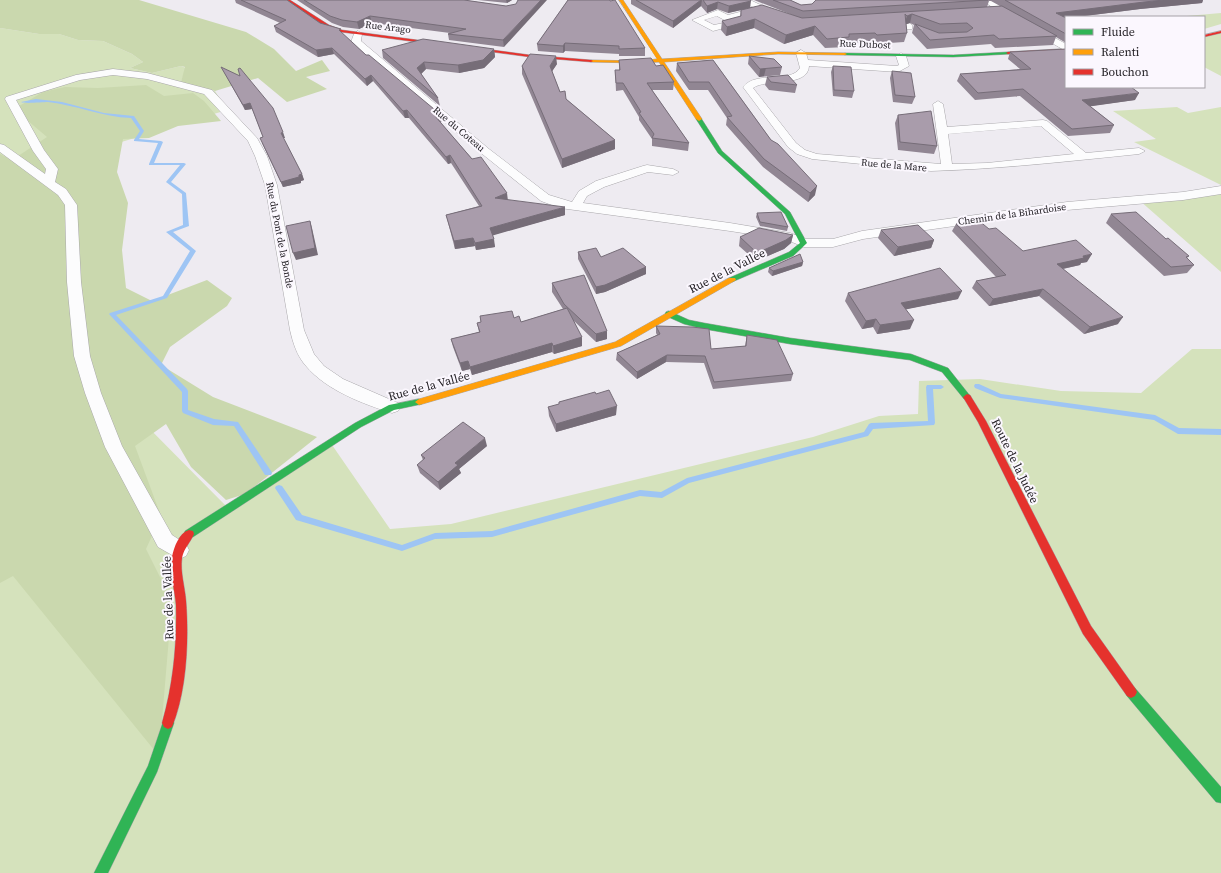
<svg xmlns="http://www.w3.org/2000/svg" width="1221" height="873" font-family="'Source Serif 4',serif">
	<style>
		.green { fill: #d5e2bc }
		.forest { fill: #cad8ae }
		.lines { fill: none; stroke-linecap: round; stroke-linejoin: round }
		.stream { fill: #9ec5f4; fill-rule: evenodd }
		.street-casing { stroke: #a9a7ab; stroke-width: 1 }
		.fast-casing { stroke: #a9a7ab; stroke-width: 1 }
		.slow-casing { stroke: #a9a7ab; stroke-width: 1 }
		.jam-casing { stroke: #a9a7ab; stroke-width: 1 }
		.street { fill: #fcfcfd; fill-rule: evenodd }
		.fast { fill: #30b455; fill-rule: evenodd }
		.slow { fill: #ff9f0a; fill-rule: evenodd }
		.jam { fill: #e5322d; fill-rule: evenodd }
		.wall { fill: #918693; fill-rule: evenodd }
		.shaded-wall { fill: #766d78 }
		.building { fill: #a99cab; stroke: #766d78 }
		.labels { text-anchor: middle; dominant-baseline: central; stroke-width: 4; stroke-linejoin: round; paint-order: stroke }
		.far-street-label { font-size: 10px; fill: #232025; stroke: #fbf7fe }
		.street-label { font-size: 12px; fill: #232025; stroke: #fbf7fe }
	</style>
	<rect width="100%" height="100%" fill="#eeebf1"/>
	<!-- green -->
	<path class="green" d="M1221,13V24L1204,29V17H1175Z
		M0,28L39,34H59L78,40L103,41L132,54L143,62L130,68L152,73L181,66L186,68L181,82L215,91L227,110L72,157L44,322L228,508L330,442L390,529L451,524L813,437L879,416L918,414L919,381L980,379L1061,391L1141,393L1192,349H1221V873H0Z
		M1221,32V76L1204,67V36Z
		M1177,107L1188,113L1221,107V185L1134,142L1156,139L1113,111Z
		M1221,190V272L1139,200Z"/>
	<!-- forest -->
	<path class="forest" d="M0,0H139L246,32L274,49L296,71L322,60L330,71L306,77L327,89L287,102L258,78L215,91L181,82L185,67L181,66L152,73L130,68L143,62L132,54L103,41L78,40L59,34H39L0,28Z
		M146,85L164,96L193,93L204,101L221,121L178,126L149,138L123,139L117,172L128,203L122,250L126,288L152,301L207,280L232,298L227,306L170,347L161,365L213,397L317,437L245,494L226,500L191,467L166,424L135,446L161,516L146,549L172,601L159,756L13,576L0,583V154L12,160L47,137L14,109L43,92L65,87L98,88Z"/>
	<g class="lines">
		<!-- stream -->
		<path class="stream" d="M36,99L62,102L104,113L134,116L144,131L139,139L161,141L163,142L154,163H184L186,164L171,182L186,193L189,226L173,232L196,251L167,298L116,315L187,389L188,391V410L214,419L238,422L271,471L272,473L271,475H265L234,426L213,425L183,413L182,411V392L109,314L110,313L163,296L190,251L166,232L183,225L182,194L166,182L180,165H149V164L158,143L134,141V140L140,131L131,118C102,117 76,105 48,102C42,102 25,104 21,102Z
			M975,384H979L1001,394L1155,415L1179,428L1221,429V435L1178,434L1154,420L1000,398L975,388L974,386Z
			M927,385H941L944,387L941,389H933L935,423L934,425L873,429L868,436L689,483L662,498L640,496L492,537L435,539L402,551L296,520L275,488L276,486L279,485L282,486L302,515L402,545L435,533L492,531L640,490L661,492L687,478L864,432L869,424L871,423L928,421L926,387Z"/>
		<!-- street casing -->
		<g class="street-casing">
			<path id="street" d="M739,0H750L780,14L776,17L763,11L735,18L739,20V24L713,31L692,20L718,10L728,15L755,8ZM717,16L728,22L714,25L704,20Z
				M982,0H992L1018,18L1014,21L1011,20Z
				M898,14L912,25V29L881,31V27L902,25L894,17Z
				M1035,27L1066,44V51L1032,32V28Z
				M358,31L362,34L361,41L489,149L549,195L572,202L579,191L596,181L643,166L647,165L673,169L679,172L673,175L648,172L604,187L587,196L583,203L730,223L790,233L806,239H833L862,231L1067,202L1183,192L1221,186V194L1183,200L1067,210L863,239L833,247H804L787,240L730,231L560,208L541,201L481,153L353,44L351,42L354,34Z
				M801,50L806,53L808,60L897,66L899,65L896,56L901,53L906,56L909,66L898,72L809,66C808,88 766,78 753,88L796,143L805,150L817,154L941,164L933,104L938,101L943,104L947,127L1043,120L1047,121L1086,153L1139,148L1145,151L1139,154C1070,161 1000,169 931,171L812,159L797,154L788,147L743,87C757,70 790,84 800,68L796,53ZM1041,126L1074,154L987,163L952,164L948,134Z
				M113,69L147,73L212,90L257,138L267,156L277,185L304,330L314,354L324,366L343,379L398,403L400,407L398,411L392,413C363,404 326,390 306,366C297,356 293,343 290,330L265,185L255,156L248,141L204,94L147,79L113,75L80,80L16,100L44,150L58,169L55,182L66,189L77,205L81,282L90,356L101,393L122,446L172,535L186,544L189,550L186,556L179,559L158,547L105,447L85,393L74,356L67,282L65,205L58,195L0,152V144L4,145L45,174L46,169L33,151L5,99L6,97L76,75Z"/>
		</g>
		<!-- fast casing -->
		<g class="fast-casing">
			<path id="fast" d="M1008,52H1010V54L953,57L845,55L843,54L845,53L953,55Z
				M697,118H701L722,151L790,212L807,243L793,256L732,282L728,280L729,278L789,252L800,243L785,214L718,153L696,119Z
				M669,311L689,320L704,323L790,338L911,354L948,368L971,397L967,400L964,399L942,372L910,360L790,344L704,329L684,324L666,316L665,314L666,312Z
				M419,399L423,402L422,404L394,410L361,427L193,537L189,538L185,537L184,534L185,531L355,423L389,405Z
				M1131,686L1135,688L1221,787V803L1216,802L1127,696L1125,692L1127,688Z
				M168,717L172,719L174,723L157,772L108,873H94L148,766L164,719Z"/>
		</g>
		<!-- slow casing -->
		<g class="slow-casing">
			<path id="slow" d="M619,0H623L662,59L778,52L845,53L847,54L845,55L778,54L664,62L702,119L699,121L696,119L659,62L639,63L591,62L589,61L591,60L639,61L657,59Z
				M729,278H735L736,280L621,346L419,405L415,402L419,399L615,342Z"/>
		</g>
		<!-- jam casing -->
		<g class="jam-casing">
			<path id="jam" d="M285,0H290L329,25L342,30L530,55L591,60L593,61L591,62L530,57L341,32L325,27Z
				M1221,31V33L1204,37V35Z
				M1066,49V51L1008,54L1006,53L1008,52Z
				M967,394L970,395L986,421L1091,626L1135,688L1137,692L1135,696L1131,698L1127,696L1083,634L978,422L963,397Z
				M189,530L193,531L194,534C190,543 184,548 182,558C180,572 185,587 186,601C189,639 187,691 172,727L168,729L164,727L162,723C173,685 177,645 176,605C175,590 169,573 172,557C174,547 179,533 189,530Z"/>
		</g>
		<!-- street -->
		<use href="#street" class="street"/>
		<!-- fast -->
		<use href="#fast" class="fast"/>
		<!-- slow -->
		<use href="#slow" class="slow"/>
		<!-- jam -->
		<use href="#jam" class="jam"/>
	</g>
	<!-- wall -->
	<path class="wall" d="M235,0H287L320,23L342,34L366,55L440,114L442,121L440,122L508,200L565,215L492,235L495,247L476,250L475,246L455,249L446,215L479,206L451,163L448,164L409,118H405L373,81L367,86L334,54L318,57L276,32L274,26L280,23L236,3Z
		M297,0H464L506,6L504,47L449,40L448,34L450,33L372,23L359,29L343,27L332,23Z
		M478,0H512L507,3Z
		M568,0L645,48V56H619V54L565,51L563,53L538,51L537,44Z
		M631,0H750V7L795,16L754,0H790L801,5L812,4L816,0H1203L1202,3L1140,9L1077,17H1066V43L1056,37L1053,45L995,48L991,44L927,49L912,33L914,25L910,23L906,24L907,33L904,42L875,44L872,42L848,44L847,47L825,48L813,35L784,44L754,28L726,36L721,30L722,21L740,17L741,10L728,13L717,9L707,13L701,6L673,28L631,4ZM989,1H991L1000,6L987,7Z
		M494,49L495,57L484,68L459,73L426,69L421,74L438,98L440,106L383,58L382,50Z
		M1010,52L1135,100L1090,106L1114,125L1110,133L1068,136L1020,96L975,100L957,81L960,74L1020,69L1008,59Z
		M749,56L782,67L780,75L759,77L748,64Z
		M619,60L656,66L674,82L673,90H652L689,143L688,151L652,146V139L639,120V117L623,90L616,91L615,70H619Z
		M713,60L771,140L815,195L808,202L763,167L726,125L727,118L708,90H689L676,71L677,63Z
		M557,64L552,71L560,92L566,99L615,140V149L562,168L522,74V66Z
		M833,66L854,91L852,98L833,96L831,72Z
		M221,67L285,138H283L302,174L304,180L301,181V183L283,187L262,143L263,137L252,109L245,110L224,72Z
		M892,71L915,97L912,104L893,102L890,78Z
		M767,77L797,85L795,93L769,90L765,85Z
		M898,115L937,146L934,154L898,150L895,123Z
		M757,213L788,227L787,231L760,226L756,217Z
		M1111,214L1166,239L1189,256L1187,258L1194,265L1187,273L1164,276L1106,223Z
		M956,224L989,229L1023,251L1087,262L1081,263L1080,265L1063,269L1118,324L1084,334L1039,296L989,306L972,288L976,281L996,277L952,231Z
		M881,230L934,240L931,248L894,256L878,238Z
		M793,235L791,243L784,249L756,261L739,246L740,237Z
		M578,252L646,267V274L605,292L596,294L578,259Z
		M803,262L802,266L772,276L768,272L769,268Z
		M552,283L607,339L596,342L574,321L582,346L554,354L552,352L472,375L470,369L462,371L453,347L451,339L479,332L477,323L481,322L480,316L514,318L521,322L563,309L552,292Z
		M848,293L958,299L906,309L910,329L877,334L873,327L862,329L845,301Z
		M656,326L711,349L745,346L747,335L793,374L791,381L713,389L704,363L666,362L637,379L616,360L617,353L657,335L656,333Z
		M596,394L616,415L556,432L549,416L548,407L559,405V402Z
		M487,446L459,469L461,473L440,490L420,473L417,465L423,460L421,455Z"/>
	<!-- shaded-wall -->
	<path class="shaded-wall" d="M506,0H512L507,3Z
		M541,0H547L504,47L503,40Z
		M701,0H702L701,6L673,28V21Z
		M1164,0H1203L1202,3L1140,9L1076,17H1066V18L1056,13L1144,2Z
		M751,1L750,8L728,13L729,6Z
		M718,2L717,9L707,13V6Z
		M912,14L910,23L904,25L907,16Z
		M370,16L372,23L359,29L357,22Z
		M755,19L754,28L726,36L727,27Z
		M815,26L813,35L784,44L786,35Z
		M565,43V51L563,53V46Z
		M332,48L334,54L318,57L316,50Z
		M494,49L495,57L484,68L459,73L458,65Z
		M556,56L557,64L551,73L550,66Z
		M424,62L426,69L419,76L417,68Z
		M766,68L764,76L759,77L760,69Z
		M371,75L373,81L367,86L365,79Z
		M1139,93L1135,100L1079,108L1082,100Z
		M250,103L252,109L245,110L243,105Z
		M407,110L409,118H405L403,111Z
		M440,114L442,121L436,123L435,116Z
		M283,132L285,138H283L281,133Z
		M615,140V149L562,168V159Z
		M450,155L451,163L448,164L446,157Z
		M302,174L304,180L301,181V183L283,187L281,182Z
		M817,186L815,195L808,202L810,193Z
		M507,193L508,201L495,198Z
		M565,207V215L491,236L490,228Z
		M310,221L312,228L318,255L296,260L293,253Z
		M793,235L791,243L784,249L756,261L757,253Z
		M473,238L475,246L455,249L454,241Z
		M494,239L495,247L476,250L475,243Z
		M934,240L931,248L894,256L898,247Z
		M1092,254L1087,262L1081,263L1080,265L1052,271L1057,264L1083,256Z
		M803,262L802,266L772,276L773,271Z
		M646,267V274L605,292L596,294V287Z
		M1043,289L1039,296L989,306L993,299Z
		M962,291L958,299L898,311L901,303Z
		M1123,317L1118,324L1084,334L1090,327Z
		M876,319L873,327L862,329L866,321Z
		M914,320L910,329L877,334L880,325Z
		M607,331V339L596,342V334Z
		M582,337V346L554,354L553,346Z
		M552,343V352L472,375L470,367Z
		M667,355L666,362L637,379V372Z
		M468,361L470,369L462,371L460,363Z
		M617,406L616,415L556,432V424Z
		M485,438L487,446L459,469L461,473L440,490L438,482L455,463Z"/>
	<!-- building -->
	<path class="building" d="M241,0H287L320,23L341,29L339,30L366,55H369L440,114L435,116L472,159L481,157L507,193L495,198L565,207L490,228L494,239L475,243L473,238L454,241L446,215L482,206L450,155L446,157L407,110L403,111L371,75L365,79L332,48L316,50L274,26L286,20Z
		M304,0H464L506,6L516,4L518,0H541L503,40L448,34L466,29L370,16L357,22L342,20L330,16Z
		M568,0H610V1L615,0L645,48L619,49V46L565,43L563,46L537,44Z
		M636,0H701L673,21Z
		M703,0H750L751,1L729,6L718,2L707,6Z
		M773,0H790L801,5L812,4L816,0H988L803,11Z
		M1005,0H1164L1144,2L1056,13L1066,18V34Z
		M762,5L802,18L1002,6L1057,36L999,39L994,35L930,40L915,24L939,33L967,32L973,28L967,23L940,24L912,14L907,16L905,14L907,33L877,35L875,33L849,34V37L827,39L815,26L786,35L755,19L727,27L722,21L741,16V10Z
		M423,39L494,49L483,60L458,65L424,62L417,68L438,98L382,50Z
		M1066,49V87H1131L1139,93L1082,100L1114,125L1072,129L1023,89L978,93L960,74L1031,69L1010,52Z
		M530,54L556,56L550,66L560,92L565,91L566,99L615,140L562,159L522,66Z
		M749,56L774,59L782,67L760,69Z
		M651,58L656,66L663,65L674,82L647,83L689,143L652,138L654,134L639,113L641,112L623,83H616L615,70H620L619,60Z
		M713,60L771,140L778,144L817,186L810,193L764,159L727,117L732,116L709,82H689L677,63Z
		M833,66L851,67L854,91L834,90Z
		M221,67L240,76L238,69L240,68L273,108L283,132L281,133L302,174L299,175V177L281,182L260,138L263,137L250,103L243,105Z
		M892,71L911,73L915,97L895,95Z
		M788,75L797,85L771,82L767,77Z
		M931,111L937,146L900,142L898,115Z
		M781,212L788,227L760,222L757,213Z
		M1136,212L1166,239L1168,238L1189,256L1186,257L1194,265L1171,267L1111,214Z
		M978,220L989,229L996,228L1023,251L1076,240L1092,254L1083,256L1084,258L1057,264L1123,317L1090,327L1043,289L993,299L976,281L1006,275L956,224Z
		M310,221L315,248L293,253L286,226Z
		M918,225L934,240L898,247L881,230Z
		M759,228L793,235L786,240L757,253L740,237Z
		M596,248L601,257L623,248L646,267L605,285L596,287L578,252Z
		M800,254L803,262L773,271L769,268Z
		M940,268L962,291L901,303L914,320L880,325L876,319L866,321L848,293Z
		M584,275L607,331L596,334L564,304L552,283Z
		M567,308L582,337L553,346L552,343L470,367L468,361L460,363L451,339L480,332L477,323L481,322L480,316L512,311L514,318L519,316L521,322Z
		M656,326L692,327L709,329L711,349L746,346L747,335L777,340L793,374L714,382L705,356L667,355L637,372L617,353L660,334Z
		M609,390L617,406L556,424L548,407L559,404V402L595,392L596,394Z
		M463,422L485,438L455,463L458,465L438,482L417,465L425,458L421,455Z"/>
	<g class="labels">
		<!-- far-street labels -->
		<g class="far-street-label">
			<text transform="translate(388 27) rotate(7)">Rue Arago</text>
			<text transform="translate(865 44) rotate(2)">Rue Dubost</text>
			<text transform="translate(459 129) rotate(40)">Rue du Coteau</text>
			<text transform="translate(894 165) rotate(5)">Rue de la Mare</text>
			<text transform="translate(1012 214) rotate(-8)">Chemin de la Bihardoise</text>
			<text transform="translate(280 235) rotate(79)">Rue du Pont de la Bonde</text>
		</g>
		<!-- street labels -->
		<g class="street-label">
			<text transform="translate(727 271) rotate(-27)">Rue de la Vallée</text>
			<text transform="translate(429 386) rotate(-15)">Rue de la Vallée</text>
			<text transform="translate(1015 461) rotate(64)">Route de la Judée</text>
			<text transform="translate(168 598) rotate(-92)">Rue de la Vallée</text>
		</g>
	</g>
	<!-- legend -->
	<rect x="1065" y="16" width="140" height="72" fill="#fbf7fe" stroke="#a5a1a7"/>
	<rect x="1073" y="29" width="20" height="6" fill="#30b455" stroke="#a5a1a7"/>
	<text x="1101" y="36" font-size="12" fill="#232025">Fluide</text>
	<rect x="1073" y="49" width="20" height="6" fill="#ff9f0a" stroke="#a5a1a7"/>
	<text x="1101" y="56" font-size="12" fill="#232025">Ralenti</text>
	<rect x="1073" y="69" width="20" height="6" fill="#e5322d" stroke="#a5a1a7"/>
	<text x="1101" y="76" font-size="12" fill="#232025">Bouchon</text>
</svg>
